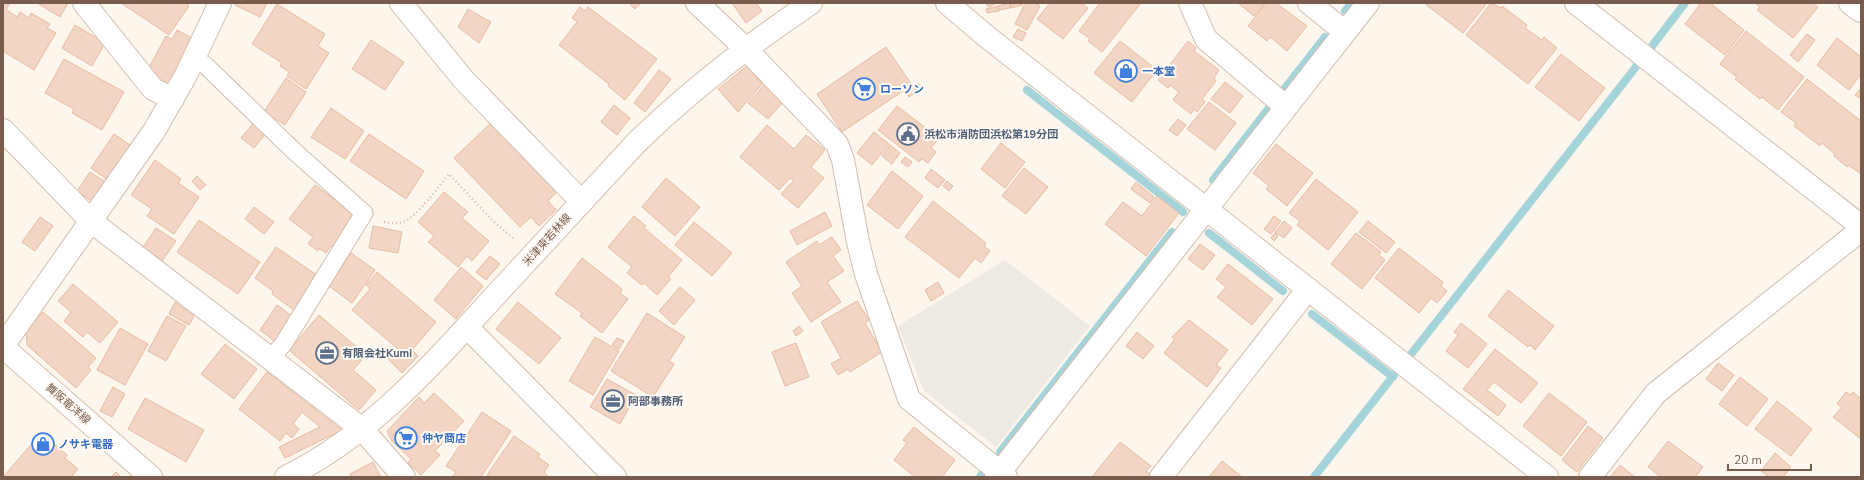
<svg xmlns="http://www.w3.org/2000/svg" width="1864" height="480" font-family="'Nunito Sans','Noto Sans JP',sans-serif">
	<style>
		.industrial { fill: #efe9e4 }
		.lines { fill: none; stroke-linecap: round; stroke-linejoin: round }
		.stream { stroke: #a5d3da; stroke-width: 8 }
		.building { fill: #f3d5c3; stroke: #e6bba3 }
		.lane-casing { stroke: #d1beb0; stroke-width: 19 }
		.street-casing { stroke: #d1beb0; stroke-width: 24 }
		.secondary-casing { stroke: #d6c0b0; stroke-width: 24 }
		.path { stroke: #d9b8a5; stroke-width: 2.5; stroke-dasharray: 1 3; stroke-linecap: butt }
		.lane { stroke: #fff; stroke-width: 17 }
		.street { stroke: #fff; stroke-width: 22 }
		.secondary { stroke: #fff; stroke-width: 22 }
		.labels { text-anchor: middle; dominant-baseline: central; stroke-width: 4; stroke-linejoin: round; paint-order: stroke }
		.shop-label { font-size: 11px; font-weight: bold; fill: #366cbe; stroke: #fffaf3; text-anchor: start }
		.service-label { font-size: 11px; font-weight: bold; fill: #4e5e75; stroke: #fffaf3; text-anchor: start }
		.street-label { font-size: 11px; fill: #7a5c4d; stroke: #fffaf3 }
	</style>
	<rect width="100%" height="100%" fill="#fdf6ec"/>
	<!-- industrial -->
	<path class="industrial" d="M1005,260L1090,326L996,447L924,391L898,326Z"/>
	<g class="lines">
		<!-- stream -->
		<path class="stream" d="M1345,11L1352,3
			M1649,50L1685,3
			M1027,90L1183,212
			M1282,92L1325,37
			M1213,180L1269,108
			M1209,233L1283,291
			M1312,314L1393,377
			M1412,353L1639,63
			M1000,452L1172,232
			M980,477L982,474
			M1314,477L1394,375"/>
	</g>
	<!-- building -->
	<path class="building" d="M3,3H10L6,9L17,17L20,12L29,18L31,13L50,24L47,28L56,33L34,70L3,51Z
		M37,3H68L60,17Z
		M121,3H185L189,6L169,35Z
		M236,3H267L260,17L235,5Z
		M629,3H641L635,9Z
		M732,3H756L762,11L746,23Z
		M986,3H997L988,7Z
		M1010,3V8L999,10L998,6Z
		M1022,3V5L1011,8L1010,4Z
		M1025,3H1035L1040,6L1027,30L1015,24Z
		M1050,3H1081L1088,8L1063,39L1037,19Z
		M1100,3H1141L1102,52L1088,41L1090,39L1079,31Z
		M1238,3H1265L1254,16Z
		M1266,3H1276L1307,26L1287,51L1270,37L1267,41L1248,26Z
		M1424,3H1487L1463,33Z
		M1491,3L1501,8L1502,6L1527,25L1525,28L1542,40L1544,37L1557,48L1528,84L1466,35Z
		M1701,3H1710L1744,30L1725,55L1685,24Z
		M1755,3H1812L1818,7L1793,38L1757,10L1760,7Z
		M277,4L325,34L318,46L329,53L306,89L287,76L289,72L280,66L282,63L252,44Z
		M998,6L999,11L987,13L986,9Z
		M580,7L585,11L588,7L657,59L625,100L608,86L609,84L559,45L577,22L572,18Z
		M468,9L491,22L479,43L458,27Z
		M75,25L105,43L92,66L62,48Z
		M1018,29L1026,33L1022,41L1013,37Z
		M177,30L194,39L169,85L146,73L166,36L172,39Z
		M1746,31L1804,77L1778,110L1762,97L1760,99L1735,79L1737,77L1720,64Z
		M1807,34L1815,40L1798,62L1790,55Z
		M1837,38L1861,57V74L1849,90L1817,65Z
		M371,40L404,62L385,90L352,69Z
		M1120,41L1157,70L1132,102L1094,73Z
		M1188,41L1196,48L1194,51L1219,70L1214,78L1216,81L1202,99L1205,102L1197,112L1194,109L1191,114L1173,100L1179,92L1170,85L1168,88L1158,80Z
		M886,47L912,85L842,132L817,94Z
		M1561,54L1605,88L1579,121L1535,87Z
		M64,59L124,92L102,130L72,113L74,109L45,93Z
		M747,66L762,84L738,112L718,89Z
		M659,70L671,79L645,112L634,103Z
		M286,78L306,92L285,125L264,112Z
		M1807,79L1861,121V174L1848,165L1847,167L1834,156L1835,154L1822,143L1820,146L1794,126L1796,123L1781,112Z
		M1225,82L1243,96L1230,113L1211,99Z
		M918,83L922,88L909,97L905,92Z
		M765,84L784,101L768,119L748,103Z
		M1861,88V99L1855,95Z
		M1209,102L1236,123L1215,150L1187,129Z
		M614,105L630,118L617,135L601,122Z
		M897,106L939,138L931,148L936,152L928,163L922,159L919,162L878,130Z
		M331,108L364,131L345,159L311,137Z
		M1178,119L1186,125L1177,136L1169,130Z
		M255,121L268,131L254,148L241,138Z
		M493,121L558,191L548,201L556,210L539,226L531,217L520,227L454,158Z
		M767,125L794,149L806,135L825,150L811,167L824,178L798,208L781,194L794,180L790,178L779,190L740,157Z
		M874,132L889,144L872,165L857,153Z
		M114,134L136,149L112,183L91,168Z
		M369,134L424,171L406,199L350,161Z
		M1001,143L1025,162L1005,188L981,169Z
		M1276,144L1313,173L1287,206L1266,189L1269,186L1253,173Z
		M890,145L900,153L892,164L882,156Z
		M905,157L912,162L908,167L901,162Z
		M155,160L181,179L178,183L199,197L174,234L147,216L152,209L131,195Z
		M1024,168L1048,187L1026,214L1002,196Z
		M931,169L945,180L938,188L925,178Z
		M892,171L923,196L898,229L867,205Z
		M90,172L110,185L97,205L77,191Z
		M197,176L206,185L200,190L192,181Z
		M666,178L700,207L675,236L642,207Z
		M1316,179L1358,212L1328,250L1297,225L1300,221L1289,213Z
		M947,181L953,186L949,191L943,186Z
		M1136,182L1154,197L1150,203L1131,189Z
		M315,185L354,214L348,223L352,226L335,249L331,246L326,253L319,248L318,251L308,244L313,237L289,219Z
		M444,192L468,212L462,218L489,241L472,261L467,256L458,267L428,242L434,236L418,222Z
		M1157,196L1179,213L1146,256L1105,224L1123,202L1142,216Z
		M933,201L986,243L984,246L990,251L981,263L975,258L959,278L905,237Z
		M254,207L274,222L264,234L245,219Z
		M825,212L832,226L797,245L790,231Z
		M634,216L646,226L644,228L682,260L668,277L671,279L657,295L644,283L642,285L627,273L632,267L608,247Z
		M1274,216L1281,221L1271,234L1264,229Z
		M40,217L53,226L35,251L22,242Z
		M199,220L260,262L238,294L177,252Z
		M1284,221L1292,228L1284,238L1275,232Z
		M1368,221L1395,242L1386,253L1359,232Z
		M694,222L732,253L712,276L675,245Z
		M373,226L402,232L398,253L369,248Z
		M156,228L176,241L162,261L143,247Z
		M1275,233L1278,236L1274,241L1271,238Z
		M1356,233L1381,252L1379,255L1385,260L1362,289L1331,264Z
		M832,237L841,250L833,256L844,271L827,282L841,302L811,322L792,293L802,286L786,262L817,241L819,245Z
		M1200,244L1215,255L1203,270L1188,259Z
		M276,247L318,276L294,310L272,294L273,291L255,278Z
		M1399,248L1443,282L1441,286L1447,291L1437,303L1431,298L1419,313L1375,278Z
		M351,253L375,270L352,303L329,286Z
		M490,256L500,264L486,280L476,272Z
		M582,258L622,289L620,293L628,299L602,333L580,316L582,313L555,294Z
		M1228,264L1273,299L1252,325L1217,297L1226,287L1216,279Z
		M461,267L483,286L456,319L434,300Z
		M377,272L436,322L412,350L418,356L402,373L388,359L398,349L352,310L370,289L366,285Z
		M938,282L944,293L931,301L925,290Z
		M73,284L118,322L100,343L87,332L83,337L64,321L71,312L58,301Z
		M680,287L695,300L674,325L659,311Z
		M1508,290L1554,326L1535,350L1530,345L1528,347L1488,316Z
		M857,301L869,320L865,323L882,352L850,372L848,369L838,375L831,364L841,358L821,322Z
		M175,302L194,316L189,325L169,314Z
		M518,302L561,338L539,364L496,329Z
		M277,305L293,317L276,342L260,330Z
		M43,312L96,358L88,367L91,370L76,388L27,345L26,330Z
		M647,313L685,337L669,361L674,364L653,397L611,371Z
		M319,315L366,355L353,370L376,390L359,410L289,350Z
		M167,316L186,326L166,361L148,351Z
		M1189,320L1228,350L1216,365L1221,368L1207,387L1164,353L1175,339L1172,337Z
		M1461,323L1487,344L1468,368L1446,351L1458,335L1454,332Z
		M799,326L803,331L796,336L793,331Z
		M120,328L148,344L125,385L97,370Z
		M1137,332L1154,346L1143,359L1126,346Z
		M595,337L619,351L593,395L569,381Z
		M617,338L624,341L619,349L612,345Z
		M796,343L809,377L785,386L772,352Z
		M225,344L257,369L234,399L201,374Z
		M1495,349L1538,383L1521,403L1494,382L1487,390L1506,405L1498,416L1463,389Z
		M1718,363L1734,375L1722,391L1706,379Z
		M267,372L342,430L285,458L279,447L320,427L302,412L293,424L299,429L292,438L286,433L280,441L239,409Z
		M1740,377L1768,399L1747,426L1719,404Z
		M607,379L636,395L620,424L590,407Z
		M113,387L125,394L112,417L100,411Z
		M1846,392L1851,395L1853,392L1861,399V439L1833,417L1842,407L1837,404Z
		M434,393L464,421L435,451L440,455L421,475L408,463L411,459L392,441L387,431L419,397L424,403Z
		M1549,393L1587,422L1561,456L1523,426Z
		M145,398L204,430L186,462L128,429Z
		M1777,401L1812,429L1791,456L1755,429Z
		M482,412L511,431L481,477H452L456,472L446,466Z
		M1588,426L1603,438L1577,472L1562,460Z
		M914,427L955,460L942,477H915L894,460L907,443L903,440Z
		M41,433L67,455L65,458L78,469L71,477H3Z
		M514,436L540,454L538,457L549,465L544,472L549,477H491L487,475Z
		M1668,441L1703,467L1695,477H1661L1648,467Z
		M1120,442L1151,466L1146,471L1152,476L1151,477H1092Z
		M1775,453L1791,467L1783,477H1769L1761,471Z
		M1222,461L1242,477H1209Z
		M373,462L381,477H351L350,474Z
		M1620,465L1635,477H1610Z
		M116,472L121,477H111Z"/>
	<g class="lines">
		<!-- lane casing -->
		<g class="lane-casing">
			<path id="lane" d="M194,59L205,65L295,152L364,213L284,343L271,358"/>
		</g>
		<!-- street casing -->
		<g class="street-casing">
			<path id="street" d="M84,3L153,89L173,99
				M401,3L463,79L582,202
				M697,3L745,48L837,144L843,160L858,242L866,274L909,399L1006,477
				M1190,3L1206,39L1286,107
				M1309,3L1345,32
				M1576,3L1861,226
				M1850,3L1861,11
				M3,130L92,222L362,429L404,477
				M467,327L615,477
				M3,346L154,131L186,75L220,3
				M996,477L1368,3
				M1161,477L1308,289
				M1590,477L1656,393L1861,230"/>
		</g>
		<!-- secondary casing -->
		<g class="secondary-casing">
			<path id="secondary" d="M947,3L986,36L1547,477
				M3,347L151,477
				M286,477C372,434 429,368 493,298C541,246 589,194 637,142C692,89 747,46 811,3"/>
		</g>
		<!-- path -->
		<path class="path" d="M384,222C391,223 397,224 403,222C415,219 440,185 449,174L494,222L513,238"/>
		<!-- lane -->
		<use href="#lane" class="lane"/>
		<!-- street -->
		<use href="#street" class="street"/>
		<!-- secondary -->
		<use href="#secondary" class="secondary"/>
	</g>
	<!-- icons -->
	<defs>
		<g id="shop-ring" transform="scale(1.15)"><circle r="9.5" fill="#fffaf3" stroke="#3f7fe0" stroke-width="1.5"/><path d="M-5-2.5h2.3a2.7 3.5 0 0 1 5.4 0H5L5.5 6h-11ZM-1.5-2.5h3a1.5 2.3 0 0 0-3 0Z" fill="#3f7fe0"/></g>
		<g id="supermarket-ring" transform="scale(1.15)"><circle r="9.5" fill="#fffaf3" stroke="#3f7fe0" stroke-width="1.5"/><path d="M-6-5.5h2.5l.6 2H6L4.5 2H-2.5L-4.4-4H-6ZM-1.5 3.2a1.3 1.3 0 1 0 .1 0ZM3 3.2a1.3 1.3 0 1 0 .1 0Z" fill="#3f7fe0"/></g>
		<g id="civic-ring" transform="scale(1.15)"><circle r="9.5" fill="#fffaf3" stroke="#5c6f8a" stroke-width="1.5"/><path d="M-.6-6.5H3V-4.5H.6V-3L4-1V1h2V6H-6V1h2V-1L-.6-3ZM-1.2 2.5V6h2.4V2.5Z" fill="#5c6f8a"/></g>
		<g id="office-ring" transform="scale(1.15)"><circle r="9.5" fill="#fffaf3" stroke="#5c6f8a" stroke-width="1.5"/><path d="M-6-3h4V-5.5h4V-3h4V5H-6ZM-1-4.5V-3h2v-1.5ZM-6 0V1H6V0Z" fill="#5c6f8a"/></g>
	</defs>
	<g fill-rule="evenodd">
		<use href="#shop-ring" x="1126" y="71"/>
		<use href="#supermarket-ring" x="864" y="89"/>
		<use href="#civic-ring" x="908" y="134"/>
		<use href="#office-ring" x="327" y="353"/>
		<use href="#office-ring" x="613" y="401"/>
		<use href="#supermarket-ring" x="406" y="438"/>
		<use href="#shop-ring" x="43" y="444"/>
	</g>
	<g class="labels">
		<!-- shop labels -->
		<g class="shop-label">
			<text x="1142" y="71">一本堂</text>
			<text x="880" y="89">ローソン</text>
			<text x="422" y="438">仲ヤ商店</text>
			<text x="58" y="444">ノサキ電器</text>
		</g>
		<!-- service labels -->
		<g class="service-label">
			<text x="924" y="134">浜松市消防団浜松第19分団</text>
			<text x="342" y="353">有限会社Kumi</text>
			<text x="628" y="401">阿部事務所</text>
		</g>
		<!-- street labels -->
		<g class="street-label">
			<text transform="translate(547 240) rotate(-48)">米津東若林線</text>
			<text transform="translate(68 404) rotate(41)">舞阪竜洋線</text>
		</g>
	</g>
	<!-- border -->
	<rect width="1864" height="480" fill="none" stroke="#7a5c4d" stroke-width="8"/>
	<!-- scale -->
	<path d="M1728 464v6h83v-6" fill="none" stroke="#7a5c4d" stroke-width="2"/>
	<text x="1734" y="464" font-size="12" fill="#7a5c4d" stroke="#fffaf3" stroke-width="3" paint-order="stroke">20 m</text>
</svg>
